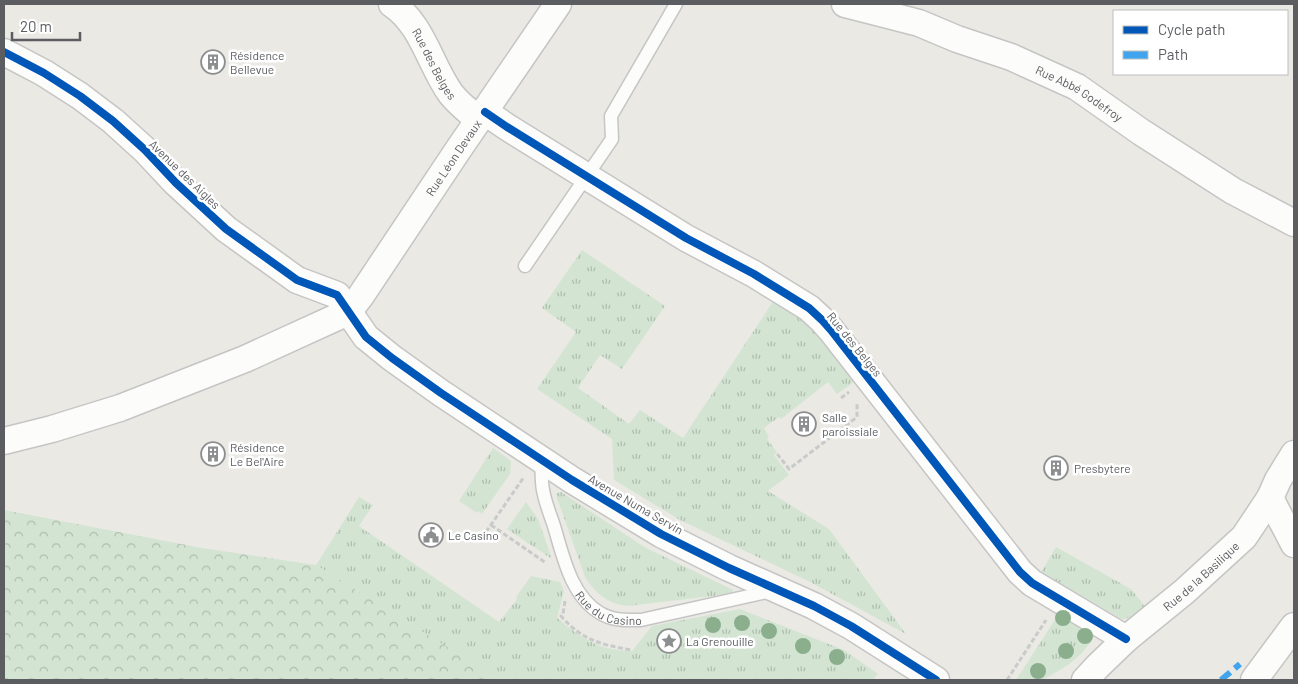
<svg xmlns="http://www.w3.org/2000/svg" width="1298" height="684" font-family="Barlow,sans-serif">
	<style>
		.grass { fill: url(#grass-tufts) }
		.forest { fill: url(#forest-crowns) }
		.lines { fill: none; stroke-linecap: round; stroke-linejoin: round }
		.lane-casing { stroke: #c6c5c5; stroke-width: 15 }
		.street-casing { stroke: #c6c5c5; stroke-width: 29 }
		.path { stroke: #c8cbc9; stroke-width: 3; stroke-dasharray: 5 2.5; stroke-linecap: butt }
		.lane { stroke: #fcfcfb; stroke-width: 12 }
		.street { stroke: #fcfcfb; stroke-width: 26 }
		.quiet { stroke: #40a5ee; stroke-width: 6; stroke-dasharray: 12 6; stroke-linecap: butt }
		.cycleway-casing { stroke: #fff; stroke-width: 11 }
		.cycleway { stroke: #0057b8; stroke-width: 8 }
		.tree { fill: #8bae8d }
		.labels { text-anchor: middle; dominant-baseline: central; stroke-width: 5; stroke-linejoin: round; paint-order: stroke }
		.poi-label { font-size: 12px; fill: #5b5d61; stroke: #fff; text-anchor: start }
		.street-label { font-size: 12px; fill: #5b5d61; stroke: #fff }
	</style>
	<defs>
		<pattern id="grass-tufts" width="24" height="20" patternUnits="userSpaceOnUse" patternTransform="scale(1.25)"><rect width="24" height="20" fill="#d3e5d2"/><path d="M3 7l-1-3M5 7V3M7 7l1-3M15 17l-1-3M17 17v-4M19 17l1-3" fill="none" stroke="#aebdae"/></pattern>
		<pattern id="forest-crowns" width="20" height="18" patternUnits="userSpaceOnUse" patternTransform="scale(1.25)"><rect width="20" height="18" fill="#d3e5d2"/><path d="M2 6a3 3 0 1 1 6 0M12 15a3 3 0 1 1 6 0" fill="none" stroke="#aebdae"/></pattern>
	</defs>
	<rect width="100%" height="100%" fill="#eae9e4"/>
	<!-- grass -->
	<path class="grass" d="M582,250L665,306L622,369L600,355L578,388L629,424L640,410L683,438L774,300L817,327L857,380L837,394L828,382L781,419L779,417L764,428L769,437L767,439L777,452L774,455L789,475L768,491L829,529L906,634L810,582L680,520L614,480L612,439L537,389L576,332L542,308Z
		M493,448L511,461L510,474L482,514L478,511L477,513L459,501Z
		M561,492L646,548L725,586L733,590V592L730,594L627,606C608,604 595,593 585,577L556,495L557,493Z
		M359,497L373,505L359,526L499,622L517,599L516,597L531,576L560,582L564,591L557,618C583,639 598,650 632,651L652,626L740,609L844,650L878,674L873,680H499L316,565Z
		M526,502L538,519L552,559L507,529Z
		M1056,547L1131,589L1145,606L1129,618L1122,619L1041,572Z
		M1062,609L1098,629L1090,643L1081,654L1068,665L1043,680H1016Z"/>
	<!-- forest -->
	<path class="forest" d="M4,510L202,548L316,565L500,680H4Z"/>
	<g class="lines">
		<!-- lane casing -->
		<g class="lane-casing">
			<g id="lane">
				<path d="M525,266L612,139L611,116L676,4"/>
				<path id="s1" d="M541,459C542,469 541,480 543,490C545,502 550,514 554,526C563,556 571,596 600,613C613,621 627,620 641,620L771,591"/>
			</g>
		</g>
		<!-- street casing -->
		<g class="street-casing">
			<g id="street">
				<path id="s2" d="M392,4C423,25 430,65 451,94C459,104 469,112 479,120"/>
				<path id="s3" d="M845,4L919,23L957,39L1011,57L1077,87L1141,132L1233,191L1294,223"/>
				<path d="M4,52L44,73L80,96L113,121L145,150L176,183L226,229L297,280L337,295L366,337L392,358L441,393L572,480L661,534L729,568L814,606L851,626L936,680"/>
				<path d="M485,112L507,127L686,238L754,274L809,308L823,321L831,330L1020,572L1032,583L1126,639"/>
				<path id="s4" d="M4,441L52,429L120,408L245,359L348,312L360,297L458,150L558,4"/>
				<path d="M1270,498L1294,544"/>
				<path id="s5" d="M1085,680L1097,667L1126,639L1185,591L1244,537L1270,498L1278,480L1294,454"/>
				<path d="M1254,680L1294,626"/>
			</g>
		</g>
		<!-- path -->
		<path class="path" d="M841,398L849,392
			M822,436L826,441
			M779,454L778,455L789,469L857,417V402
			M491,525L546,563
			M486,532L524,477
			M565,601L563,614L561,616C583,641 600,644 631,650
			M1007,680L1046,620"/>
		<!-- lane -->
		<use href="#lane" class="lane"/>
		<!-- street -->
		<use href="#street" class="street"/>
		<!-- quiet -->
		<path class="quiet" d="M1221,680L1240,664"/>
		<!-- cycleway casing -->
		<g class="cycleway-casing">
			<path id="cycleway" d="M4,52L44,73L80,96L113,121L145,150L176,183L226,229L297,280L337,295L366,337L392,358L441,393L572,480L661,534L729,568L814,606L851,626L936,680
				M485,112L507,127L686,238L754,274L809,308L823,321L831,330L1020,572L1032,583L1126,639"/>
		</g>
		<!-- cycleway -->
		<use href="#cycleway" class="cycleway"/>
	</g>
	<!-- trees -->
	<g class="tree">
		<circle cx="1063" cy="618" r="8"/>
		<circle cx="742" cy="623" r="8"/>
		<circle cx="713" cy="625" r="8"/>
		<circle cx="769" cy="631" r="8"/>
		<circle cx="1085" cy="636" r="8"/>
		<circle cx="803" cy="646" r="8"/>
		<circle cx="1066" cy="651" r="8"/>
		<circle cx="837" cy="657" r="8"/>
		<circle cx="1038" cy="671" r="8"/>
	</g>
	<!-- icons -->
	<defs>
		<g id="building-ring" transform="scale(1.25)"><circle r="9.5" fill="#fff" stroke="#8d8e8f" stroke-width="1.5"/><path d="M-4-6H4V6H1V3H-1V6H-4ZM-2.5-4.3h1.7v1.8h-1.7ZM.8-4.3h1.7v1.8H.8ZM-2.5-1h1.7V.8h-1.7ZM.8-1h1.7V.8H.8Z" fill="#8d8e8f"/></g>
		<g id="civic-ring" transform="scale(1.25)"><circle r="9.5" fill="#fff" stroke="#8d8e8f" stroke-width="1.5"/><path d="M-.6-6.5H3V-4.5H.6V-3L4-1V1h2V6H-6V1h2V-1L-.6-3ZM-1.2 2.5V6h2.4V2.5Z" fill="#8d8e8f"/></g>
		<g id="sight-ring" transform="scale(1.25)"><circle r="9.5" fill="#fff" stroke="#8d8e8f" stroke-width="1.5"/><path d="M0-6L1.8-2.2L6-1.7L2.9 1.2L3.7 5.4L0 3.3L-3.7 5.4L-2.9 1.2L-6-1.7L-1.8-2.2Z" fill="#8d8e8f"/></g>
	</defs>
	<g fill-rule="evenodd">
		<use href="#building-ring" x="213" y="62"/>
		<use href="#building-ring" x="804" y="424"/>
		<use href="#building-ring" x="213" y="454"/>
		<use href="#building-ring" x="1056" y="468"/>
		<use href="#civic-ring" x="431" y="535"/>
		<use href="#sight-ring" x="669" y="641"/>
	</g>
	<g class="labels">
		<!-- poi labels -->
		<g class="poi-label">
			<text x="230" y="55">Résidence<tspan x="230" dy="14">Bellevue</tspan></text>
			<text x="822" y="417">Salle<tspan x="822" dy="14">paroissiale</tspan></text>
			<text x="230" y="447">Résidence<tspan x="230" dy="14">Le Bel'Aire</tspan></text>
			<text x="1074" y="468">Presbytere</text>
			<text x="448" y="535">Le Casino</text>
			<text x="686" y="641">La Grenouille</text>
		</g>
		<!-- street labels -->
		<g class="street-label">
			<text stroke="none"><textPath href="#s2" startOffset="74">Rue des Belges</textPath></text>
			<text stroke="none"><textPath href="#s3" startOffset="252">Rue Abbé Godefroy</textPath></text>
			<text stroke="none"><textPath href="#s4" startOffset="555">Rue Léon Devaux</textPath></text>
			<text transform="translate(185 174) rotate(44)">Avenue des Aigles</text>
			<text transform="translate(855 344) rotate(51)">Rue des Belges</text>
			<text transform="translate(636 504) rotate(30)">Avenue Numa Servin</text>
			<text stroke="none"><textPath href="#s5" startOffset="156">Rue de la Basilique</textPath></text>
			<text stroke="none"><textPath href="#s1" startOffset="176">Rue du Casino</textPath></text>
		</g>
	</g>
	<!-- border -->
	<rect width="1298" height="684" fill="none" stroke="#5b5d61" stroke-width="10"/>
	<!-- legend -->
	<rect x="1113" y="10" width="175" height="65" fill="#ffffff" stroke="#bdbec0"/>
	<rect x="1123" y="26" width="25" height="8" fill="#0057b8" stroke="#bdbec0"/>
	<text x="1158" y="35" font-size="15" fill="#5b5d61">Cycle path</text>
	<rect x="1123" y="51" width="25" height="8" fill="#40a5ee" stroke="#bdbec0"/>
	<text x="1158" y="60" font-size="15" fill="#5b5d61">Path</text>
	<!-- scale -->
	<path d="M12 32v8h68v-8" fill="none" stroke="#5b5d61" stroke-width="2.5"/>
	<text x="20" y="32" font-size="15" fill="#5b5d61" stroke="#ffffff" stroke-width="4" paint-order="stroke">20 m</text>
</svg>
